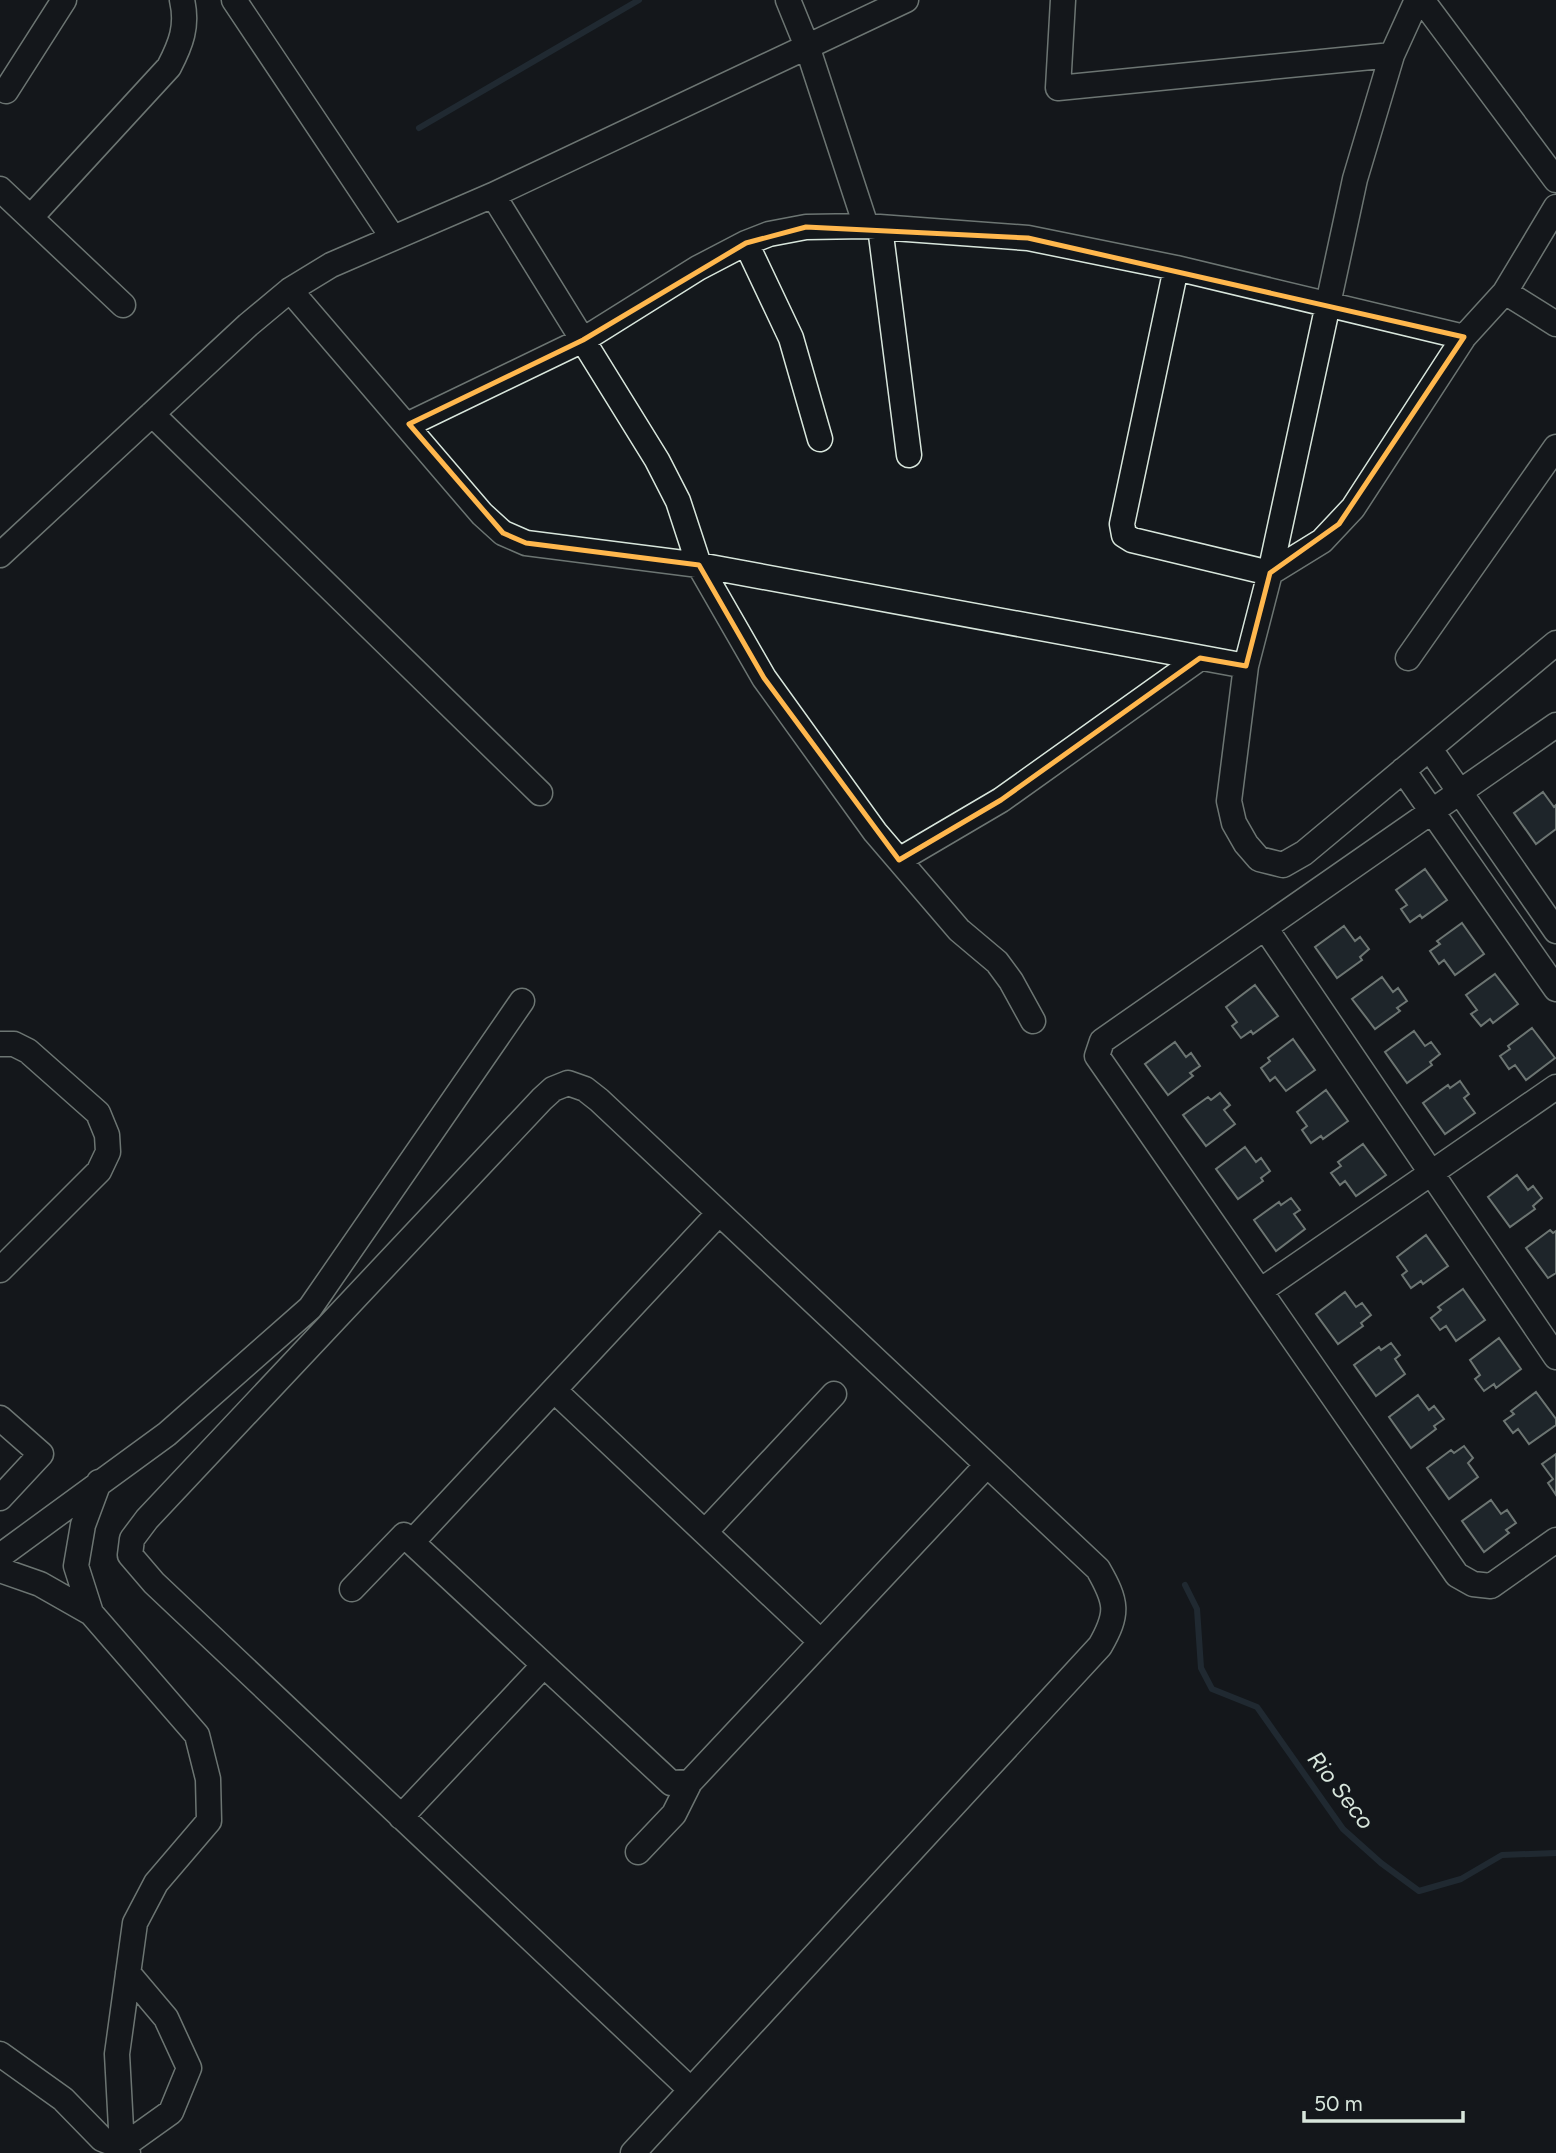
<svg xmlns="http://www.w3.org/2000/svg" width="1556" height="2153" font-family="Figtree,sans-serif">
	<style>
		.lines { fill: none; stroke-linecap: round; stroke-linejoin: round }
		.stream { stroke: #2f3f4d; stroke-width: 6 }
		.building { fill: #2c363c; stroke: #d8e6dc; stroke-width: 2 }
		.minor-casing { stroke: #d8e6dc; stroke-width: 27 }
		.minor { stroke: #14181c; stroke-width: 24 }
		.marked { fill: none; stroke: #ffb74d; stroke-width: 5; stroke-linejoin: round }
		.labels { text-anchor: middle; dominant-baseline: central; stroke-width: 5; stroke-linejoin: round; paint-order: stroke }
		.water-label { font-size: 23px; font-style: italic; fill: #d8e6dc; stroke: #14181c }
	</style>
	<rect width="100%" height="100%" fill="#14181c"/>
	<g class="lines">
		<!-- stream -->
		<path class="stream" d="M419,128L639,0
			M1185,1585L1197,1609L1201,1668L1212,1689L1257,1707L1343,1829L1381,1863L1419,1891L1461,1879L1502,1855L1556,1853"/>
	</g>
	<!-- building -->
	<path class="building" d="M1543,792L1554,807L1556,805V829L1536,844L1514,813Z
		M1425,869L1447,900L1422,918L1420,915L1410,922L1401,909L1407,905L1396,890Z
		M1462,923L1484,954L1455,975L1444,960L1439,964L1430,951L1440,944L1437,941Z
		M1344,926L1355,941L1360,937L1369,949L1360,957L1362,960L1337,978L1315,947Z
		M1495,974L1518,1004L1493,1023L1490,1019L1481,1026L1471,1014L1477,1010L1466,995Z
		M1382,977L1393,992L1398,988L1407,1001L1397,1008L1400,1011L1375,1029L1352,999Z
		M1255,985L1278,1016L1253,1034L1251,1031L1241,1038L1232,1026L1237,1022L1226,1007Z
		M1532,1028L1555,1058L1526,1080L1515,1065L1509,1069L1500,1056L1510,1049L1508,1046Z
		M1414,1031L1425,1046L1431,1042L1440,1054L1430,1062L1432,1065L1407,1083L1385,1052Z
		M1293,1039L1315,1070L1286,1091L1275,1077L1270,1081L1261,1068L1270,1061L1268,1058Z
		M1175,1042L1186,1057L1191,1053L1200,1066L1190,1073L1193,1076L1168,1095L1145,1064Z
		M1460,1081L1469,1094L1464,1098L1475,1113L1445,1134L1423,1103L1448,1085L1450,1088Z
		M1326,1090L1348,1121L1323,1139L1321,1136L1311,1143L1302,1130L1307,1126L1297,1112Z
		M1220,1093L1230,1105L1224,1110L1235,1124L1206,1146L1183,1115L1208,1097L1211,1100Z
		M1363,1144L1386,1175L1356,1196L1345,1181L1340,1185L1331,1173L1341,1166L1338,1162Z
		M1245,1147L1256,1162L1261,1158L1270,1171L1261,1178L1263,1181L1238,1199L1216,1169Z
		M1517,1175L1528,1190L1533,1186L1542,1198L1533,1206L1535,1209L1510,1227L1488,1197Z
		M1291,1198L1300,1210L1294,1214L1305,1229L1276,1251L1254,1220L1279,1202L1281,1205Z
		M1550,1230L1553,1233L1556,1231V1273L1548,1278L1526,1248Z
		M1426,1235L1448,1266L1423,1284L1421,1281L1411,1288L1402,1275L1407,1271L1397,1257Z
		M1463,1289L1485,1320L1456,1341L1446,1326L1440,1330L1431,1318L1441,1310L1438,1307Z
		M1345,1292L1356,1307L1362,1303L1371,1315L1361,1323L1363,1326L1338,1344L1316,1314Z
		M1499,1338L1521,1369L1496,1388L1494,1384L1484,1391L1475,1379L1480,1375L1470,1360Z
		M1391,1343L1400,1355L1395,1359L1405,1374L1376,1396L1354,1365L1379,1347L1381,1350Z
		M1536,1392L1556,1419V1425L1529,1444L1518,1429L1513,1433L1504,1421L1514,1414L1511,1411Z
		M1418,1395L1429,1410L1434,1406L1444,1419L1434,1426L1436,1429L1411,1448L1389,1417Z
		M1464,1446L1473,1458L1468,1463L1478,1477L1449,1499L1427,1468L1451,1450L1454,1453Z
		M1556,1454V1495L1548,1483L1553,1479L1542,1464Z
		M1491,1500L1501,1514L1507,1510L1516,1523L1506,1530L1509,1533L1484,1552L1462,1521Z"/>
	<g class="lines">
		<!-- minor casing -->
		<g class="minor-casing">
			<path id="minor" d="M234,0L393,238
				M788,0L808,49L866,226
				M1063,0L1058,88L1392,55
				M1417,0L1392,55L1355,179L1270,573L1246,666L1229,801L1234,823L1246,844L1259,859L1283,865L1304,853L1556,643
				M1422,0L1556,180
				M6,91L64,0
				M0,189L123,305
				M493,195L657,460L678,501L699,565L764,678L875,832L959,930L997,962L1011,981L1033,1021
				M31,217L169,67C181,44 188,26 182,0
				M880,227L909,455
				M746,243L791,338L820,439
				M1176,268L1122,524L1124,535L1132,540L1270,573L1322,541L1353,508L1464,337L1505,292L1556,207
				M290,290L482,514L503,533L526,543L699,565L1246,666
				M1505,292L1556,324
				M152,414L540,793
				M409,424L583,340L698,268L746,243L769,234L806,227L866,226L1028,238L1176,268L1464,337
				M0,555L248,325L290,290L331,265L493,195L906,0
				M1408,658L1556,447
				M1556,725L1102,1041L1097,1056L1457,1575L1473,1584L1491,1586L1556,1540
				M1430,749L1556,931
				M1403,770L1556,989
				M899,860L1001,800L1200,658
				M1266,929L1556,1357
				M0,1044H14L28,1051L98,1113L107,1135L108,1152L99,1171L0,1270
				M1260,1291L1556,1087
				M555,1391L820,1641
				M0,1418L41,1454L0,1498
				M99,1482L83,1525L76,1566L91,1613L197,1735L208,1779L209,1821L156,1883L135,1923L117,2054L122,2147
				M705,1532L834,1394
				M412,1542L719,1213
				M0,1556L167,1434L310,1308L522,1001
				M0,1570L40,1584L91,1613
				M352,1589L404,1535L671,1783L690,1782
				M401,1817L544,1665
				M638,1852L674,1814L690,1782L987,1465
				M0,2054L63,2099L102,2139L122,2147L128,2153
				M122,2147L171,2112L189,2068L166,2018L128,1973
				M633,2153L1100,1646C1119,1613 1117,1602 1098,1569L599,1100L585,1089L568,1083L553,1089L542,1099L147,1519L132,1539L130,1555L154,1583L691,2090"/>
		</g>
		<!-- minor -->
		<use href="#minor" class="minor"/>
	</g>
	<!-- marked area -->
	<path d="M0 0H1556V2153H0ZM806,227L1028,238L1464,337L1339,524L1270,573L1246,666L1200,658L1001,800L899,860L764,678L699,565L526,543L503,533L409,424L583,340L746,243Z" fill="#14181c" fill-opacity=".55" fill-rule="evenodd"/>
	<path class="marked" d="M806,227L1028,238L1464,337L1339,524L1270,573L1246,666L1200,658L1001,800L899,860L764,678L699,565L526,543L503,533L409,424L583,340L746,243Z"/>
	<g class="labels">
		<!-- water labels -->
		<g class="water-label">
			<text transform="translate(1341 1790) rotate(52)">Rio Seco</text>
		</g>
	</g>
	<!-- scale -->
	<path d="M1304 2111v10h159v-10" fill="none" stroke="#d8e6dc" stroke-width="3.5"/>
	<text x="1314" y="2111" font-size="21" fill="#d8e6dc" stroke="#14181c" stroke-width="5" paint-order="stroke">50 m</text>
</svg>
